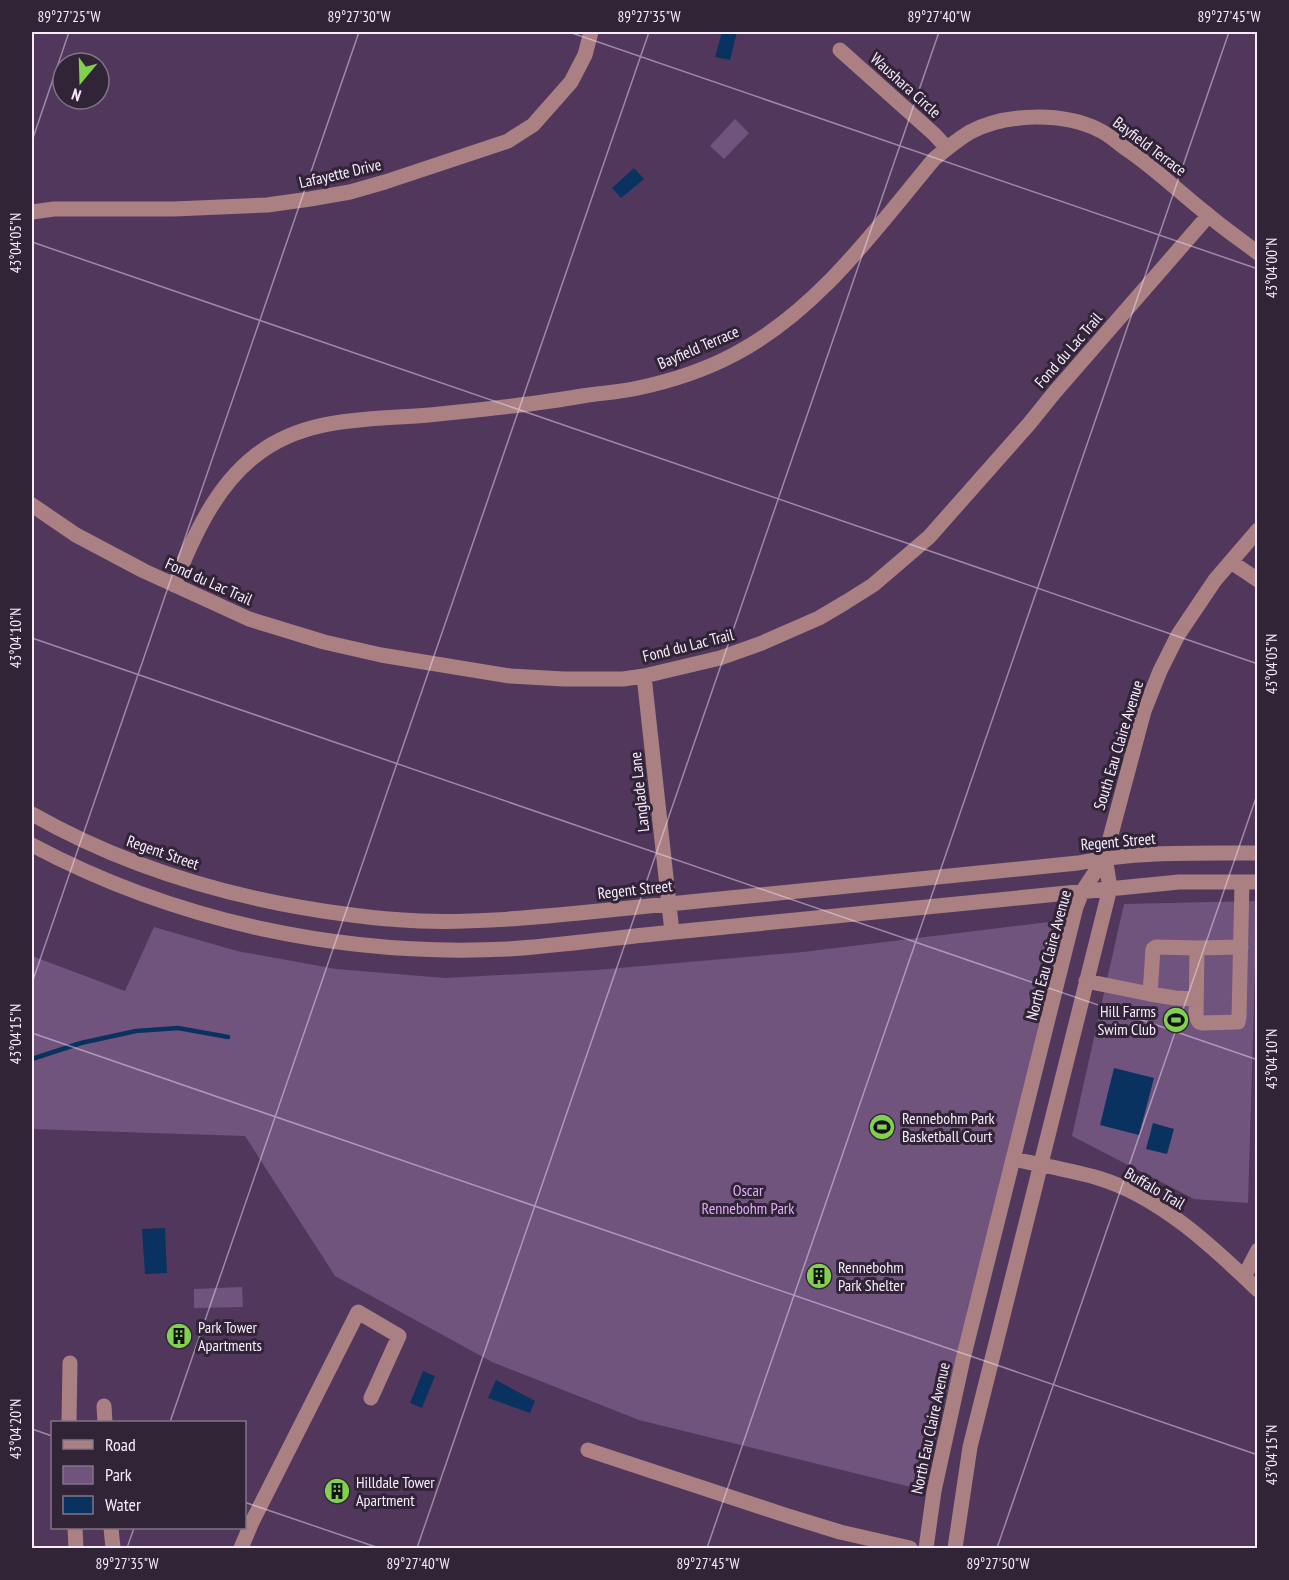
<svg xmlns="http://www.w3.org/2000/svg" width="1289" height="1580" font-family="'PT Sans Narrow',sans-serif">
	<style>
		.green { fill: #71547d }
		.water { fill: #0a3261 }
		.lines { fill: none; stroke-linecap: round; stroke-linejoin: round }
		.stream { stroke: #0a3261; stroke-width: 4.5 }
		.minor { stroke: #aa8083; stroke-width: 15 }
		.ticks { fill: none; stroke: #f9ecff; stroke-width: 1.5; stroke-opacity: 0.45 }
		.labels { text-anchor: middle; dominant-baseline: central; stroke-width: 6; stroke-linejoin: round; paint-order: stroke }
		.street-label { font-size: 16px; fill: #f9ecff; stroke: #302436 }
		.poi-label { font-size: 16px; fill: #f9ecff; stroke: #302436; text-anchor: start }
		.park-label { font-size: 16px; fill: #e1adf9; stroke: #302436 }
		.neatline { fill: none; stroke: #f9ecff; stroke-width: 2 }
		.ticks-label { font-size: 15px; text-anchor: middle; fill: #f9ecff }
	</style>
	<rect width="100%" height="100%" fill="#52375d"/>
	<!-- green -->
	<path class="green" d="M735,119L749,133L724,159L710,146Z
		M1257,901L1248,1203L1194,1199L1072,1136L1124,904Z
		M1065,920L923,1490L639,1420L492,1362L335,1276L245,1136L32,1129V956L125,991L154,927L237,951L336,969L445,978L596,970L803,952Z
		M242,1287L243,1307L194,1308V1289Z"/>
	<!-- water -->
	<path class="water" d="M722,32H737L730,60L715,57Z
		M634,168L644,179L621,198L612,188Z
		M1114,1068L1154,1078L1139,1135L1100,1125Z
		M1153,1123L1174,1129L1167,1154L1146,1149Z
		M165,1228L167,1273L145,1274L142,1229Z
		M423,1371L435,1376L422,1408L410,1403Z
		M496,1380L535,1401L530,1413L488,1398Z"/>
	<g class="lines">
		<!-- stream -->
		<path class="stream" d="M32,1059L81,1043L136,1031L178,1028L228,1037"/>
		<!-- minor -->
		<path class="minor" d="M840,50L934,134L947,148
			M32,212L54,209H174L267,205L310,199L350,192L385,182L508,141L533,125L571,82L585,55L591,32
			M32,505L76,535L144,571L249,619L324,642L381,655L510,676L564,679H623L644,676L720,658L762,643L819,618L846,602L873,585L929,537L1029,424L1054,393L1208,216
			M1231,562L1258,580
			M174,585C192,539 215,487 255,456C305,416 369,420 429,415C480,410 532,405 582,396C601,393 620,392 638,388C671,381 705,370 735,354C818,310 875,230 934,159C946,149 957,140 970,132C1006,113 1063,112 1099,130C1108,134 1117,142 1125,148C1155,168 1179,192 1207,214C1223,228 1241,240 1258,253
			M644,676L672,932
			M32,814C129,869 241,901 352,915C374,918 397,920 420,921C473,923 526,918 579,913L1078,863C1136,851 1198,853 1258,853
			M32,845C177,922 343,957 508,949C556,946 605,939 654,934C681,931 708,929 735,926C883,912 1031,896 1179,882H1258
			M1241,947L1197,948L1196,1017L1199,1022L1202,1023L1238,1022L1239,1017L1242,882
			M1086,981L1150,994
			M1196,999L1175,998L1150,994L1153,949L1156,947L1197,948
			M1013,1159C1041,1165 1070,1170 1098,1178C1159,1196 1213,1247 1258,1290
			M1244,1277L1258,1250
			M104,1406L105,1422
			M69,1422L70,1363
			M588,1450L785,1515L840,1532L910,1548
			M75,1528L76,1548
			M111,1528L113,1548
			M241,1548L252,1522L358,1312L399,1336L371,1398
			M926,1548L934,1491L963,1359L1076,907L1082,892L1105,857
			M955,1548L970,1447L1110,888L1105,857L1144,711L1160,671L1178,635L1215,580L1258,530"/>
	</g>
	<!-- ticks -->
	<path class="ticks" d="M569,32L1258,269M32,141L69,32M32,242L1258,664M32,638L1258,1060M32,983L359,32M32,1033L1258,1455M170,1422L649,32M32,1429L52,1436M244,1502L379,1548M127,1548L134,1528M417,1548L939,32M707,1548L1229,32M997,1548L1258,792"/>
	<!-- icons -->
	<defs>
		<g id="stadium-disc" transform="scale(1.35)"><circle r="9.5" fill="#82d04f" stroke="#302436"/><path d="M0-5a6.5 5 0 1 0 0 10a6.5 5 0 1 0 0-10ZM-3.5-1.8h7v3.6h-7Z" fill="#111"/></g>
		<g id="building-disc" transform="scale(1.35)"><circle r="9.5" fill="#82d04f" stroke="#302436"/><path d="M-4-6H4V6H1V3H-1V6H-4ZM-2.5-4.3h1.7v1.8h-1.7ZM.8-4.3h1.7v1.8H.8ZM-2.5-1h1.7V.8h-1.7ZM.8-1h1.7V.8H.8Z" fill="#111"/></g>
	</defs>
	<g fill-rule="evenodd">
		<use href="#stadium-disc" x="1176" y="1020"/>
		<use href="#stadium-disc" x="882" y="1127"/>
		<use href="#building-disc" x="819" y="1276"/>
		<use href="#building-disc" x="179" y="1336"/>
		<use href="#building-disc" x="337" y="1491"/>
	</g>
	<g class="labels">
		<!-- street labels -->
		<g class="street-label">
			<text transform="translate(906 85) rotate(42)">Waushara Circle</text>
			<text transform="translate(1150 146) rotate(37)">Bayfield Terrace</text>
			<text transform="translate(340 173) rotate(-13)">Lafayette Drive</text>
			<text transform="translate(698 347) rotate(-23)">Bayfield Terrace</text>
			<text transform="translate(1068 350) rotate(-49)">Fond du Lac Trail</text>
			<text transform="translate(209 581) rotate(24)">Fond du Lac Trail</text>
			<text transform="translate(688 645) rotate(-14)">Fond du Lac Trail</text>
			<text transform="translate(1118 745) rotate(-73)">South Eau Claire Avenue</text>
			<text transform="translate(639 792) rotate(-96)">Langlade Lane</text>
			<text transform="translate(1118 841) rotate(-5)">Regent Street</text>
			<text transform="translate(163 852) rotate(19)">Regent Street</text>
			<text transform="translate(635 889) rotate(-6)">Regent Street</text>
			<text transform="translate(1048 955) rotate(-75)">North Eau Claire Avenue</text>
			<text transform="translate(1155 1188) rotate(30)">Buffalo Trail</text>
			<text transform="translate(930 1428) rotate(-78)">North Eau Claire Avenue</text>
		</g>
		<!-- poi labels -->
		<g class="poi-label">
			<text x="1156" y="1011" text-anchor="end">Hill Farms<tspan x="1156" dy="18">Swim Club</tspan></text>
			<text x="902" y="1118">Rennebohm Park<tspan x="902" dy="18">Basketball Court</tspan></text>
			<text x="838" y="1267">Rennebohm<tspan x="838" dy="18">Park Shelter</tspan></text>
			<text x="198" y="1327">Park Tower<tspan x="198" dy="18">Apartments</tspan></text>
			<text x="356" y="1482">Hilldale Tower<tspan x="356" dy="18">Apartment</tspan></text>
		</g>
		<!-- park labels -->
		<g class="park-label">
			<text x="748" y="1190">Oscar<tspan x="748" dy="18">Rennebohm Park</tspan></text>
		</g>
	</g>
	<!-- border -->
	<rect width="1289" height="1580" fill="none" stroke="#302436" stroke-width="66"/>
	<!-- legend -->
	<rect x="51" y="1421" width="195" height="108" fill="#302436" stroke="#807486" stroke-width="1.5"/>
	<rect x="63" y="1440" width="30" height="9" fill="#aa8083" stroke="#807486" stroke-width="1.5"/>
	<text x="105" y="1451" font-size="18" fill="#f9ecff">Road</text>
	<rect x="63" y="1466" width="30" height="18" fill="#71547d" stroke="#807486" stroke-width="1.5"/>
	<text x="105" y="1481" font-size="18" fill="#f9ecff">Park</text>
	<rect x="63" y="1496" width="30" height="18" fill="#0a3261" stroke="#807486" stroke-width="1.5"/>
	<text x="105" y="1511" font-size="18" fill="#f9ecff">Water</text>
	<!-- north arrow -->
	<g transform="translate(81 81) rotate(199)"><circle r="28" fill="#302436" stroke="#807486" stroke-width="1.5"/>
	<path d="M0-4.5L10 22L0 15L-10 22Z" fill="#82d04f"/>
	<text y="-9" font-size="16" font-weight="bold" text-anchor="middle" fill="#f9ecff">N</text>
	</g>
	<rect x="33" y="33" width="1223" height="1514" class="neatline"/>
	<g class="ticks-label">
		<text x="69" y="22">89°27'25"W</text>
		<text x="359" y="22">89°27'30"W</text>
		<text x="649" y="22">89°27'35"W</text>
		<text x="939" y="22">89°27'40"W</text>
		<text x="1229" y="22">89°27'45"W</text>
		<text transform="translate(16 243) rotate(-90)" y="5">43°04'05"N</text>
		<text transform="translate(1272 268) rotate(-90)" y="5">43°04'00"N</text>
		<text transform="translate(16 638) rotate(-90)" y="5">43°04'10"N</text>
		<text transform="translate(1272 664) rotate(-90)" y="5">43°04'05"N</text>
		<text transform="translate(16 1034) rotate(-90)" y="5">43°04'15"N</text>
		<text transform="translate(1272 1059) rotate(-90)" y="5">43°04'10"N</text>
		<text transform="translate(16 1429) rotate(-90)" y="5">43°04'20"N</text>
		<text transform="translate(1272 1455) rotate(-90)" y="5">43°04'15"N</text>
		<text x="127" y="1569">89°27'35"W</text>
		<text x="418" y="1569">89°27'40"W</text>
		<text x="708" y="1569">89°27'45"W</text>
		<text x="998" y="1569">89°27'50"W</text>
	</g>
</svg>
